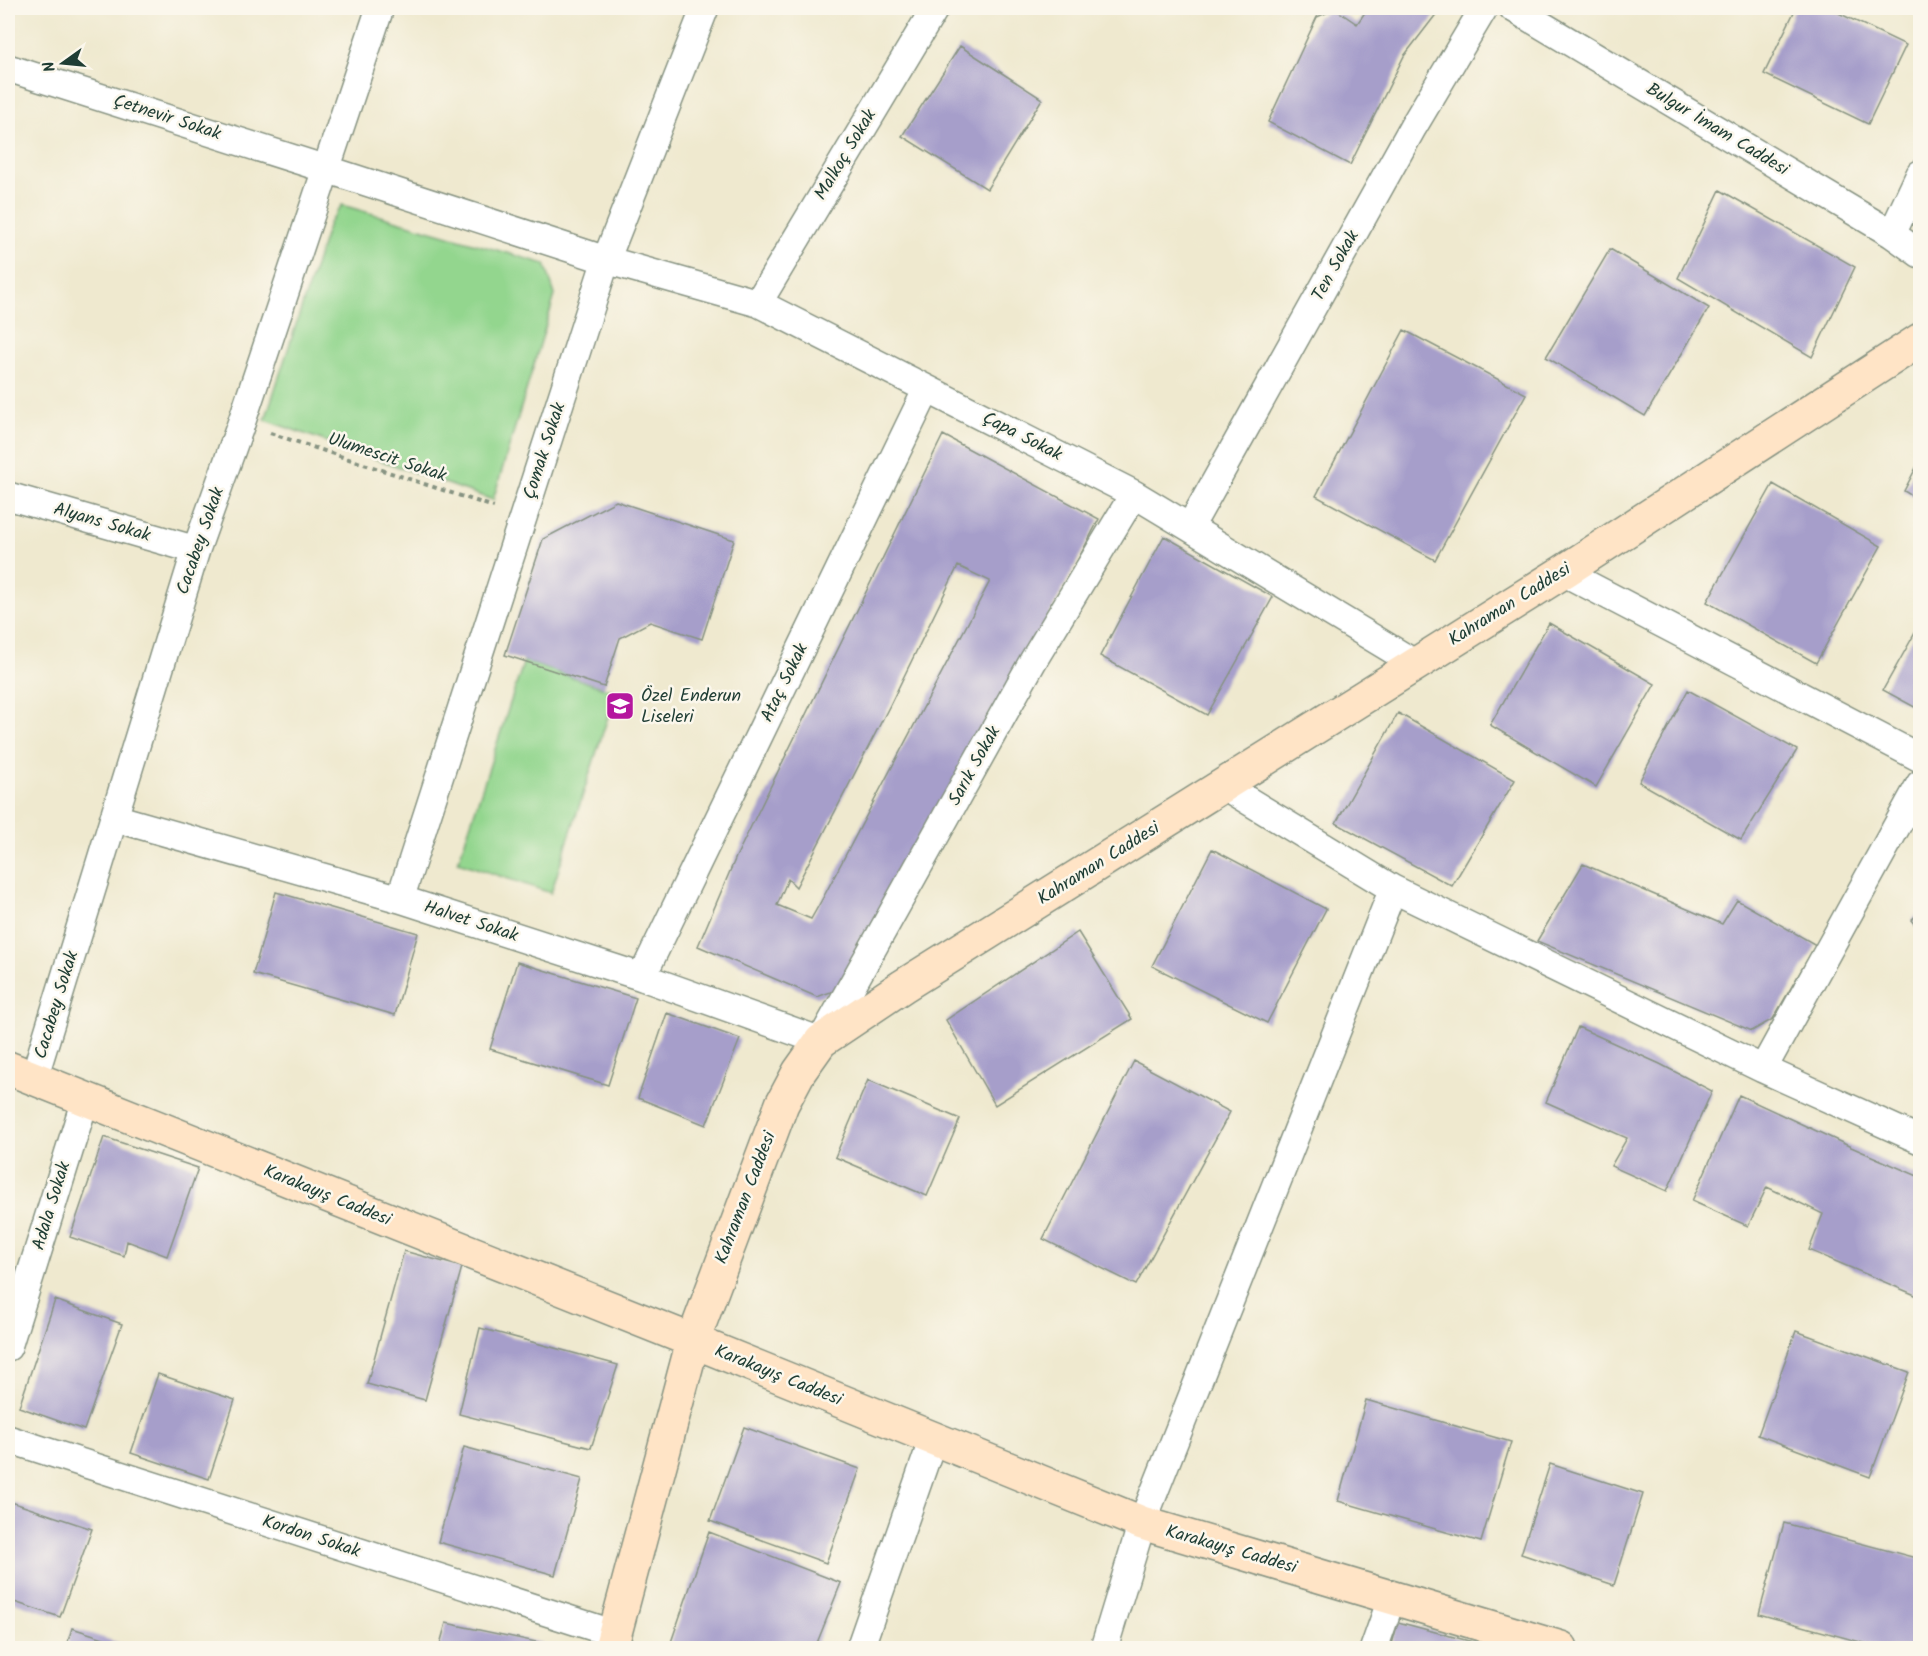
<svg xmlns="http://www.w3.org/2000/svg" width="1928" height="1656" font-family="Kalam,sans-serif">
	<style>
		.green { fill: #93d68e; stroke: #598a61; stroke-width: 1.5 }
		.building { fill: #a69eca; fill-rule: evenodd }
		.lines { fill: none; stroke-linecap: round; stroke-linejoin: round }
		.street-casing { stroke: #879382; stroke-width: 30 }
		.secondary-casing { stroke: #879382; stroke-width: 36 }
		.path { stroke: #879382; stroke-width: 4; stroke-dasharray: 4.5 4.5; stroke-linecap: butt }
		.street { stroke: #fff; stroke-width: 27 }
		.secondary { stroke: #ffe4c6; stroke-width: 33 }
		.labels { text-anchor: middle; dominant-baseline: central; stroke-width: 5; stroke-linejoin: round; paint-order: stroke }
		.street-label { font-size: 18px; fill: #1f3d34; stroke: #fbf7ec }
		.poi-label { font-size: 18px; fill: #1f3d34; stroke: #fbf7ec; text-anchor: start }
	</style>
	<rect width="100%" height="100%" fill="#fbf7ec"/>
	<filter id="ink" filterUnits="userSpaceOnUse"><feTurbulence type="fractalNoise" baseFrequency=".0167" numOctaves="2"/><feDisplacementMap in="SourceGraphic" scale="12" xChannelSelector="R" yChannelSelector="G"/><feConvolveMatrix kernelMatrix="1 2 1 2 8 2 1 2 1" color-interpolation-filters="sRGB"/></filter>
	<filter id="wash" filterUnits="userSpaceOnUse"><feTurbulence type="fractalNoise" baseFrequency=".008" numOctaves="4" result="noise"/><feDisplacementMap in="SourceGraphic" scale="24" xChannelSelector="R" yChannelSelector="G"/><feGaussianBlur stdDeviation="1.35" result="paint"/><feColorMatrix in="noise" values="0 0 0 0 0 0 0 0 0 0 0 0 0 0 0 0 0 1.4 0 .05"/><feComposite in="paint" operator="in"/></filter>
	<g filter="url(#wash)">
		<rect width="100%" height="100%" fill="#efe9cf"/>
		<!-- green -->
		<path class="green" d="M342,205L545,264L555,295L493,500L265,420L329,223Z
			M524,661L616,692L551,893L458,862Z"/>
		<g id="blocks">
			<!-- building -->
			<path class="building" d="M1368,8H1441L1404,56L1350,165L1268,122L1317,17L1335,9L1357,24Z
				M1796,8H1828L1906,45L1868,124L1764,74Z
				M960,46L1042,99L987,189L902,136Z
				M1720,190L1855,267L1812,357L1678,278Z
				M1610,249L1709,308L1645,416L1546,357Z
				M1404,330L1526,394L1435,560L1316,496Z
				M943,435L1099,519L1041,631L842,988L817,997L698,946L736,857ZM958,566L990,581L824,896L811,919L777,905L788,879L796,887L889,707Z
				M1920,460V501L1904,491Z
				M1773,484L1881,546L1816,663L1707,602Z
				M616,501L734,540L702,639L650,622L620,638L604,687L505,655L543,539Z
				M1164,536L1273,597L1207,715L1100,656Z
				M1549,623L1655,684L1596,787L1490,725Z
				M1920,624V710L1883,690Z
				M1688,690L1797,750L1741,840L1639,782Z
				M1398,713L1515,780L1452,886L1336,823Z
				M1212,849L1326,909L1267,1023L1152,966Z
				M1583,864L1722,924L1737,900L1816,945L1773,1019L1752,1031L1537,941Z
				M276,892L418,933L395,1015L253,974Z
				M1920,912V931L1911,920Z
				M1078,932L1132,1019L995,1105L946,1020Z
				M517,962L636,998L608,1085L490,1049Z
				M667,1013L740,1039L706,1125L638,1098Z
				M1578,1027L1660,1064L1712,1091L1667,1191L1611,1166L1627,1138L1546,1102Z
				M1134,1061L1230,1112L1136,1285L1043,1239Z
				M868,1080L960,1119L927,1196L835,1157Z
				M1739,1095L1851,1147L1920,1177V1297L1809,1250L1823,1214L1767,1187L1748,1226L1692,1201Z
				M104,1137L198,1168L167,1256L127,1241L124,1256L70,1237Z
				M404,1251L462,1267L425,1400L367,1384Z
				M55,1300L122,1324L84,1430L19,1407Z
				M480,1328L618,1365L591,1448L459,1414Z
				M1796,1331L1909,1372L1870,1477L1758,1435Z
				M158,1374L235,1400L209,1479L131,1453Z
				M1366,1400L1511,1442L1481,1542L1338,1501Z
				M744,1427L860,1469L826,1563L710,1521Z
				M464,1447L582,1479L555,1575L438,1542Z
				M1550,1464L1643,1494L1614,1585L1521,1554Z
				M8,1501L92,1529L60,1617L8,1600Z
				M1784,1523L1920,1559V1648H1882L1759,1614Z
				M709,1532L841,1583L815,1648H669Z
				M1398,1622L1495,1648H1391Z
				M446,1623L541,1643L540,1648H439Z
				M72,1628L135,1648H66Z"/>
		</g>
	</g>
	<g filter="url(#ink)">
		<use href="#blocks" fill-opacity="0" stroke="#879382" stroke-width="1.5"/>
		<g class="lines">
			<!-- street casing -->
			<g class="street-casing">
				<path id="street" d="M1513,8L1892,234L1920,254
					M8,68L326,169L606,260L758,303L1134,494L1416,664
					M1892,234L1920,174
					M758,303L935,8
					M8,496L196,550
					M1190,527L1413,127L1484,8
					M1563,572L1920,758
					M1224,786L1393,889L1763,1069L1920,1140
					M115,818L400,899L642,977L821,1041L1033,661L1134,494
					M400,899L606,260L705,8
					M642,977L927,389
					M1763,1069L1920,784
					M34,1078L196,550L241,424L380,8
					M8,1347L85,1100
					M8,1439L615,1634
					M860,1648L933,1439
					M1104,1648L1142,1523L1393,889
					M1374,1648L1392,1597"/>
			</g>
			<!-- secondary casing -->
			<g class="secondary-casing">
				<path id="secondary" d="M8,1068L693,1341L1142,1523L1561,1648
					M611,1648L693,1341L782,1104L799,1072L821,1041L903,986L1563,572L1920,340"/>
			</g>
			<!-- path -->
			<path class="path" d="M270,433L494,507"/>
			<!-- street -->
			<use href="#street" class="street"/>
			<!-- secondary -->
			<use href="#secondary" class="secondary"/>
		</g>
	</g>
	<!-- icons -->
	<defs>
		<g id="school-square" transform="scale(1.5)"><rect x="-9" y="-9" width="18" height="18" rx="4" fill="#b5179e" stroke="#fbf7ec"/><path d="M0-5L7-2L0 1L-7-2ZM-4 1L0 2.5L4 1V4Q0 6-4 4Z" fill="#fff"/></g>
	</defs>
	<g fill-rule="evenodd">
		<use href="#school-square" x="620" y="706"/>
	</g>
	<g class="labels">
		<!-- street labels -->
		<g class="street-label">
			<text transform="translate(167 118) rotate(18)">Çetnevir Sokak</text>
			<text transform="translate(1717 130) rotate(31)">Bulgur İmam Caddesi</text>
			<text transform="translate(846 155) rotate(-59)">Malkoç Sokak</text>
			<text transform="translate(1336 266) rotate(-61)">Ten Sokak</text>
			<text transform="translate(1022 437) rotate(27)">Çapa Sokak</text>
			<text transform="translate(545 451) rotate(-72)">Çomak Sokak</text>
			<text transform="translate(387 458) rotate(18)">Ulumescit Sokak</text>
			<text transform="translate(102 523) rotate(16)">Alyans Sokak</text>
			<text transform="translate(201 541) rotate(-71)">Cacabey Sokak</text>
			<text transform="translate(1510 605) rotate(-32)">Kahraman Caddesi</text>
			<text transform="translate(785 683) rotate(-64)">Ataç Sokak</text>
			<text transform="translate(975 766) rotate(-61)">Sarık Sokak</text>
			<text transform="translate(1099 864) rotate(-32)">Kahraman Caddesi</text>
			<text transform="translate(471 922) rotate(18)">Halvet Sokak</text>
			<text transform="translate(57 1005) rotate(-73)">Cacabey Sokak</text>
			<text transform="translate(327 1196) rotate(22)">Karakayış Caddesi</text>
			<text transform="translate(746 1198) rotate(-69)">Kahraman Caddesi</text>
			<text transform="translate(52 1206) rotate(-73)">Adala Sokak</text>
			<text transform="translate(778 1376) rotate(22)">Karakayış Caddesi</text>
			<text transform="translate(311 1537) rotate(18)">Kordon Sokak</text>
			<text transform="translate(1231 1550) rotate(16)">Karakayış Caddesi</text>
		</g>
		<!-- poi labels -->
		<g class="poi-label">
			<text x="641" y="696">Özel Enderun<tspan x="641" dy="21">Liseleri</tspan></text>
		</g>
	</g>
	<!-- margin -->
	<rect width="1928" height="1656" fill="none" stroke="#fbf7ec" stroke-width="30"/>
	<!-- north arrow -->
	<g transform="translate(63 63) rotate(255)" stroke="#fbf7ec" stroke-width="4.5" paint-order="stroke">
	<path d="M0-4.5L10 22L0 15L-10 22Z" fill="#1f3d34"/>
	<text y="-9" font-size="16" font-weight="bold" text-anchor="middle" fill="#1f3d34">N</text>
	</g>
</svg>
